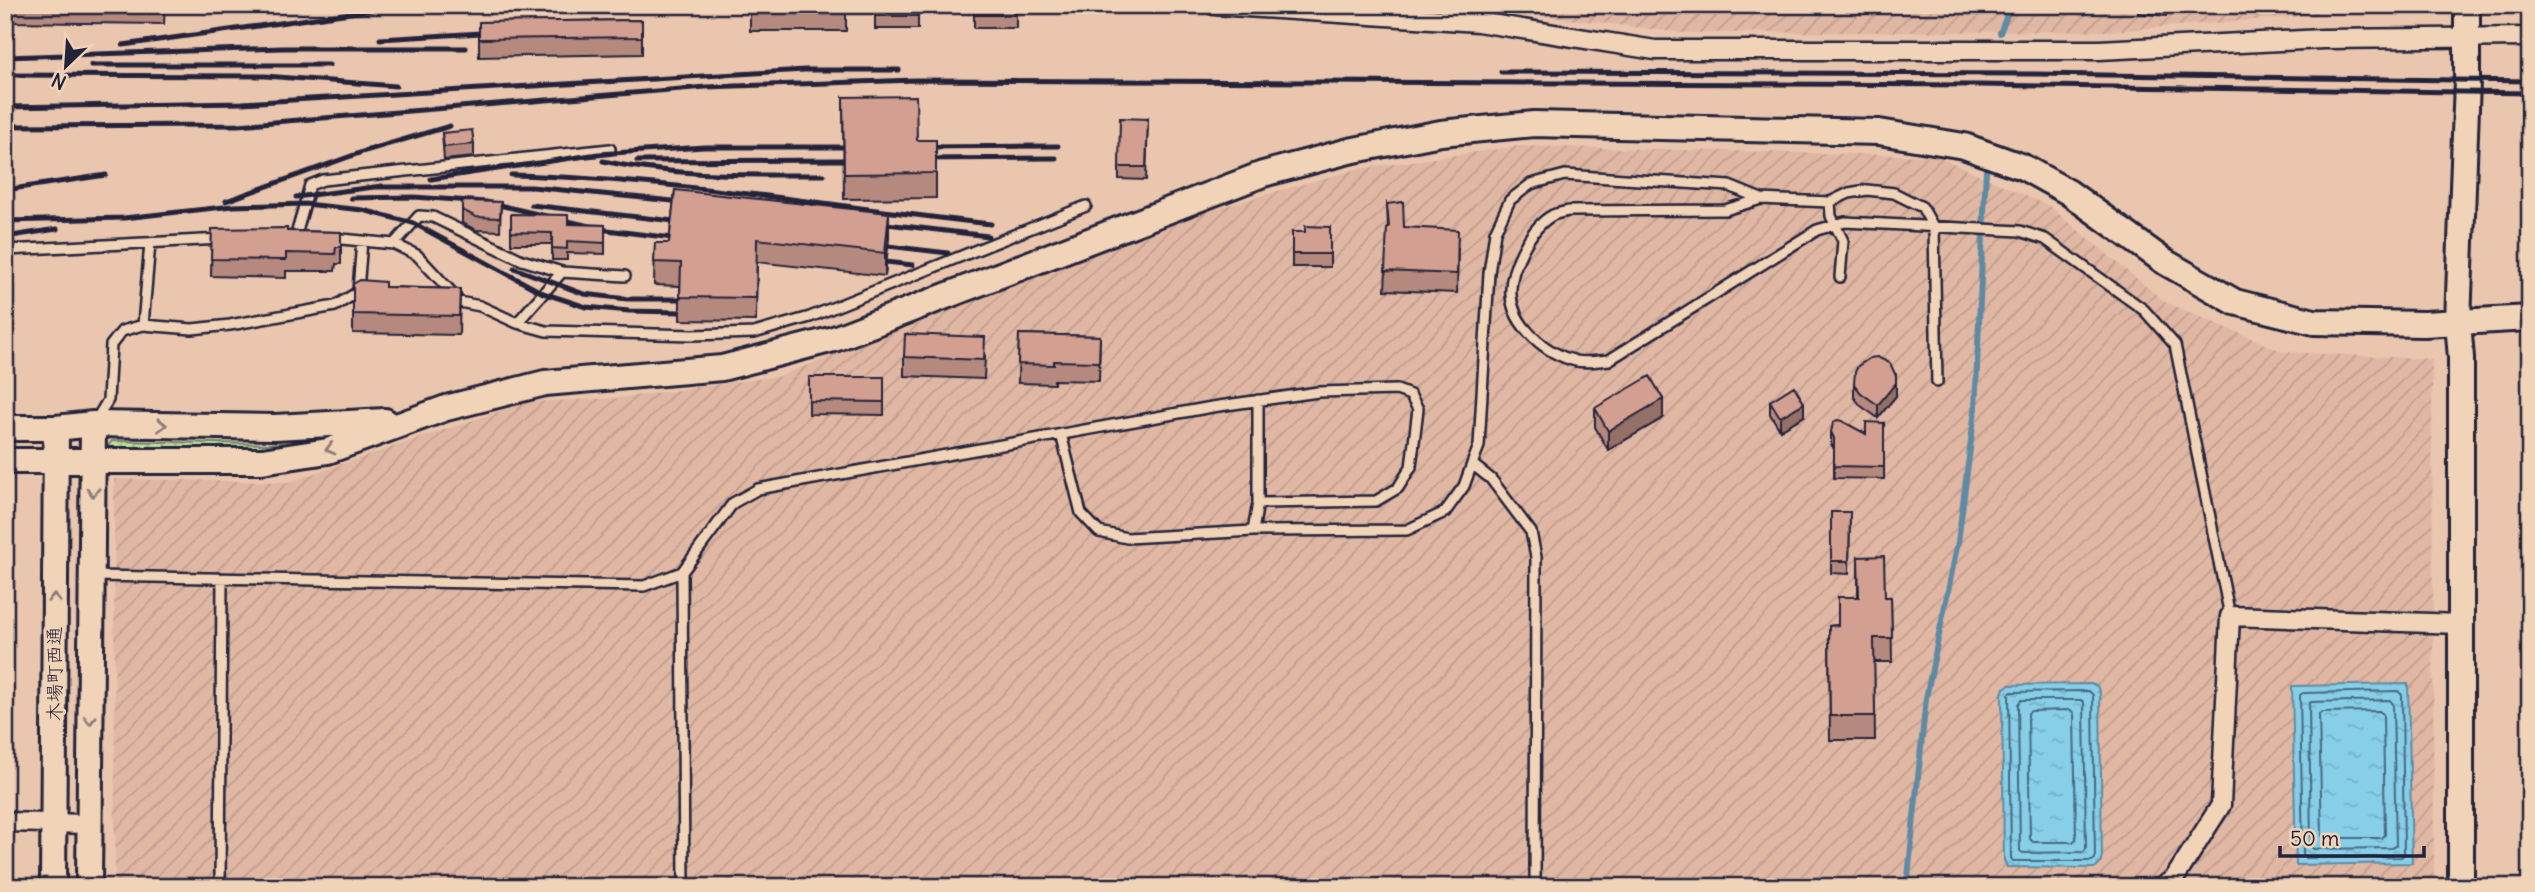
<svg xmlns="http://www.w3.org/2000/svg" width="2535" height="892" font-family="Delius,'Klee One',sans-serif">
	<style>
		.industrial { fill: url(#industrial-furrows) }
		.grass { fill: url(#grass-dots); stroke: #70826c; stroke-width: 2 }
		.water { fill: url(#water-ripples); stroke: #5f8aa3; stroke-width: 2 }
		.lines { fill: none; stroke-linecap: round; stroke-linejoin: round }
		.shore { stroke: #4a6780; stroke-width: 2 }
		.stream { stroke: #5f8aa3; stroke-width: 6 }
		.lane-casing { stroke: #22223b; stroke-width: 14 }
		.street-casing { stroke: #22223b; stroke-width: 23 }
		.secondary-casing { stroke: #22223b; stroke-width: 30 }
		.lane { stroke: #f1d4b8; stroke-width: 9 }
		.street { stroke: #f1d4b8; stroke-width: 18 }
		.secondary { stroke: #f1d4b8; stroke-width: 24 }
		.rail { stroke: #22223b; stroke-width: 5 }
		.wall { fill: #b5897d; stroke: #22223b; stroke-width: 2 }
		.shaded-wall { fill: #946f66; stroke: #22223b; stroke-width: 2 }
		.building { fill: #d39f91; stroke: #22223b; stroke-width: 2 }
		.oneway { stroke: #8a7b7a }
		.labels { text-anchor: middle; dominant-baseline: central; stroke-width: 6; stroke-linejoin: round; paint-order: stroke }
		.street-label { font-size: 19px; fill: #22223b; stroke: #f1d4b8 }
	</style>
	<defs>
		<pattern id="industrial-furrows" width="10" height="10" patternUnits="userSpaceOnUse" patternTransform="scale(1.75)"><rect width="10" height="10" fill="#e0b7a3"/><path d="M-1 1l2-2M0 10L10 0M9 11l2-2" fill="none" stroke="#c09d8d"/></pattern>
		<pattern id="grass-dots" width="8" height="8" patternUnits="userSpaceOnUse" patternTransform="scale(1.75)"><rect width="8" height="8" fill="#bee39d"/><path d="M2 2h.1M6 6h.1" fill="none" stroke="#a3c288" stroke-width="1.8" stroke-linecap="round"/></pattern>
		<pattern id="water-ripples" width="26" height="14" patternUnits="userSpaceOnUse" patternTransform="scale(1.75)"><rect width="26" height="14" fill="#87cfe8"/><path d="M2 4q2-2 4 0t4 0M15 11q2-2 4 0t4 0" fill="none" stroke="#74b1c8"/></pattern>
	</defs>
	<rect width="100%" height="100%" fill="#ebc6ae"/>
	<filter id="ink" filterUnits="userSpaceOnUse"><feTurbulence type="fractalNoise" baseFrequency=".0143" numOctaves="2"/><feDisplacementMap in="SourceGraphic" scale="14" xChannelSelector="R" yChannelSelector="G"/><feConvolveMatrix kernelMatrix="1 2 1 2 8 2 1 2 1" color-interpolation-filters="sRGB"/></filter>
	<g filter="url(#ink)">
		<!-- industrial -->
		<path class="industrial" d="M1457,5H2442L2430,14H2330L2111,31L1682,33Z
			M1519,146L1937,156L2049,206L2165,302L2284,352L2432,359L2434,887H115L114,479L288,482L528,402L619,398L780,376L1196,214L1357,169Z"/>
		<!-- grass -->
		<path class="grass" d="M337,439L267,451L112,450L108,446L112,441L266,444Z"/>
		<!-- water -->
		<path class="water" d="M2091,684L2097,686L2100,692L2102,862L2096,868L2007,867L2004,860L2002,695L2004,688L2009,685Z
			M2408,684L2412,863L2296,865L2292,686Z"/>
		<g class="lines">
			<!-- shore -->
			<path class="shore" d="M2089,691L2093,695L2095,859L2092,861H2013L2011,858L2009,694L2012,692Z
				M2398,691L2402,695L2404,855L2401,857L2305,858L2303,855L2300,695L2303,693Z
				M2021,700H2081L2084,702L2086,849L2084,852L2023,853L2020,851L2018,704Z
				M2390,700L2393,704L2396,846L2392,848L2313,849L2311,846L2309,703L2312,702Z
				M2071,710L2074,714L2076,839L2073,842H2033L2030,839L2028,713L2031,711Z
				M2379,711L2383,714L2385,835L2382,838H2324L2322,835L2319,714L2323,712Z"/>
			<!-- stream -->
			<path class="stream" d="M2000,33L2011,5
				M1907,887L1926,698L1958,542L1975,410L1986,169"/>
			<!-- lane casing -->
			<g class="lane-casing">
				<path id="lane" d="M1761,199L1725,210L1569,211C1564,212 1558,213 1553,215C1530,227 1509,270 1511,295C1513,326 1546,354 1576,361C1586,363 1599,361 1609,360L1817,230L1845,222L2020,231L2045,239L2144,310L2175,345L2230,616
					M1830,202L1831,216L1843,241L1840,277
					M296,235L310,185L323,180L610,149
					M331,238L394,244L417,255L456,297
					M394,244L419,216L433,217L522,260L562,272L625,276
					M7,250L222,239
					M358,290L362,241
					M449,300L480,306L517,323L546,331L693,335L754,333L810,317L1086,206
					M517,323L562,272
					M143,325L150,243
					M96,420L108,400L111,345L122,331L143,325L192,329L230,325L335,306L358,292H362
					M1061,434L1081,513L1099,532L1127,538L1253,531L1407,530L1445,512L1464,486L1472,464L1479,446L1489,273L1495,232L1510,200L1531,184L1565,175L1729,186L1761,199L1830,202L1849,193L1867,190L1894,193L1922,207L1934,228L1937,382
					M1472,464L1491,479L1531,532L1536,557L1535,887
					M1253,531L1258,503V400
					M682,572L684,887
					M94,576L644,586L682,572L733,503L758,489L1212,407L1318,392L1397,390L1410,395L1418,409L1411,467L1398,488L1376,501L1258,503
					M220,887L222,579"/>
			</g>
			<!-- street casing -->
			<g class="street-casing">
				<path id="street" d="M1214,5L1478,22L1655,50H2099L2323,39L2530,37
					M5,822L88,824
					M2162,887L2174,879L2221,805L2230,616L2460,624"/>
			</g>
			<!-- secondary casing -->
			<g class="secondary-casing">
				<path id="secondary" d="M5,428H56L93,424L275,427L385,421
					M5,461H262L328,451L446,408L545,383L722,368L834,339L1263,174L1349,151L1441,133L1534,124L1879,132L1964,146L2023,167L2068,192L2165,262L2235,302L2314,322L2424,324L2530,318
					M53,887L56,428
					M89,887L93,424
					M2461,887V358L2458,322L2467,81V5"/>
			</g>
			<!-- lane -->
			<use href="#lane" class="lane"/>
			<!-- street -->
			<use href="#street" class="street"/>
			<!-- secondary -->
			<use href="#secondary" class="secondary"/>
			<!-- rail -->
			<path class="rail" d="M380,39L498,32
				M123,45L407,5
				M5,57L282,48H466
				M91,65H329
				M1501,72L2035,74L2530,81
				M5,75L265,76L396,86
				M5,107L242,103L805,70H899
				M5,126L238,125L706,87L916,80L1980,85L2530,93
				M917,147L1058,146
				M917,159L1056,158
				M603,161C676,177 750,175 824,175
				M637,161L843,160
				M511,175C671,179 832,206 991,224
				M431,179L598,154L704,147H843
				M373,187H532L693,203
				M5,190L106,175
				M296,197L382,186
				M351,198L414,197L486,202L607,230L673,238
				M226,201L365,151L450,126
				M531,205L674,221
				M5,221L124,218L233,206L305,204L363,210L413,223L543,293L586,307L629,311L680,312
				M870,222L988,236
				M5,237L57,229
				M888,246L948,253
				M886,262L913,265
				M514,268L584,294L627,299H681"/>
		</g>
		<!-- wall -->
		<path class="wall" d="M5,5H165L164,24L5,22Z
			M244,5H260V8L244,7Z
			M750,5H846V31H750Z
			M875,5H918V29H875Z
			M974,5H1016V28H974Z
			M2126,5H2168L2166,16L2138,13V7Z
			M642,20V54L479,57V22Z
			M843,97L917,140H936V198L844,199Z
			M1148,119L1146,180L1119,179V167Z
			M442,133L474,144V157L444,160Z
			M675,190L889,236L885,276L757,262L756,321L680,320V286L654,285L655,243H669Z
			M462,201L501,202L500,231L476,230L462,223Z
			M1387,204L1404,227L1458,248L1457,293L1385,290L1388,227Z
			M511,214L568,224L605,225V254L567,253V260H552V244H511Z
			M1330,227V267H1292V232H1305Z
			M212,229L341,232V264H336L335,271H286V278L211,276Z
			M353,284L385,287L460,289L459,335L353,333Z
			M1019,334L1100,336L1099,381L1054,380V384L1018,383Z
			M985,356L984,379L904,376V357Z
			M809,377H884V415L809,414Z
			M1854,384L1896,389V396L1878,418L1861,406L1854,397Z
			M1770,401L1804,416L1780,430L1770,414Z
			M1595,408L1663,418L1608,450L1595,427Z
			M1884,423V479L1834,478V449L1831,444V432L1866,434Z
			M1831,512H1850L1849,574L1831,573Z
			M1858,557L1885,597H1891L1892,662H1874L1875,740H1830L1829,626L1838,625L1858,597Z"/>
		<!-- shaded-wall -->
		<path class="shaded-wall" d="M889,213V236L885,276V253Z
			M1896,376V396L1878,418V405Z
			M1663,399V418L1608,450V431Z
			M1804,403V416L1780,430V417Z"/>
		<!-- building -->
		<path class="building" d="M750,5H846V11L750,12Z
			M875,5H918V16H875Z
			M974,5H1016V15H974Z
			M642,20V37L479,39V22Z
			M916,96L917,140H936V173L844,174L843,97Z
			M1120,118L1148,119L1146,167H1119Z
			M472,130L474,144L444,147L442,133Z
			M675,190L889,213L885,253L757,239L756,298L680,297L681,263L654,262L655,243H669Z
			M462,201L501,202L500,218L476,217L462,210Z
			M1403,202L1404,227L1458,230L1457,274L1385,271L1387,227H1389L1387,204Z
			M511,214L568,215V224L605,225V243L567,241V249L552,248V233L511,232Z
			M1305,226L1330,227V254H1292V232H1305Z
			M287,228V231L341,232V247H336L335,254L286,253V260L211,259L212,229Z
			M360,280L385,282V287L460,289L459,316L353,314V284Z
			M905,334L985,337L984,360L904,357Z
			M1019,334L1100,336L1099,362L1054,361V365L1018,364Z
			M1877,357L1890,363L1896,376V383L1878,405L1861,393L1854,384L1855,372L1858,366L1870,358Z
			M1650,376L1663,399L1608,431L1595,408Z
			M809,377H884V402L809,401Z
			M1794,386L1804,403L1780,417L1770,401Z
			M1837,420L1842,421L1866,434V422L1884,423V467L1834,466V438L1831,432L1833,423Z
			M1831,512H1850L1849,561H1831Z
			M1884,556L1885,597H1891L1892,638H1874L1875,716H1830L1829,626L1838,625V597H1859L1858,557Z"/>
		<!-- one-way arrows -->
		<defs><path id="oneway-chevron" d="M-2-3.5L2.5 0L-2 3.5" fill="none" stroke-width="1.6" stroke-linecap="round" stroke-linejoin="round" transform="scale(1.75)"/></defs>
		<g class="oneway">
			<use href="#oneway-chevron" transform="translate(162 425) rotate(1)"/>
			<use href="#oneway-chevron" transform="translate(330 449) rotate(165)"/>
			<use href="#oneway-chevron" transform="translate(93 492) rotate(91)"/>
			<use href="#oneway-chevron" transform="translate(54 598) rotate(-90)"/>
			<use href="#oneway-chevron" transform="translate(90 720) rotate(91)"/>
		</g>
	</g>
	<g class="labels">
		<!-- street labels -->
		<g class="street-label">
			<text transform="translate(54 674) rotate(-90)">木場町西通</text>
		</g>
	</g>
	<!-- margin -->
	<rect width="2535" height="892" fill="none" stroke="#f1d4b8" stroke-width="28"/>
	<rect x="14" y="14" width="2507" height="864" fill="none" stroke="#22223b" stroke-width="2.5" filter="url(#ink)"/>
	<!-- north arrow -->
	<g transform="translate(66 66) rotate(205)" stroke="#f1d4b8" stroke-width="5" paint-order="stroke">
	<path d="M0-5L12 26L0 18L-12 26Z" fill="#22223b"/>
	<text y="-10" font-size="19" font-weight="bold" text-anchor="middle" fill="#22223b">N</text>
	</g>
	<!-- scale -->
	<path d="M2280 846v10h144v-10" fill="none" stroke="#22223b" stroke-width="3.5"/>
	<text x="2290" y="846" font-size="21" fill="#22223b" stroke="#f1d4b8" stroke-width="5" paint-order="stroke">50 m</text>
</svg>
